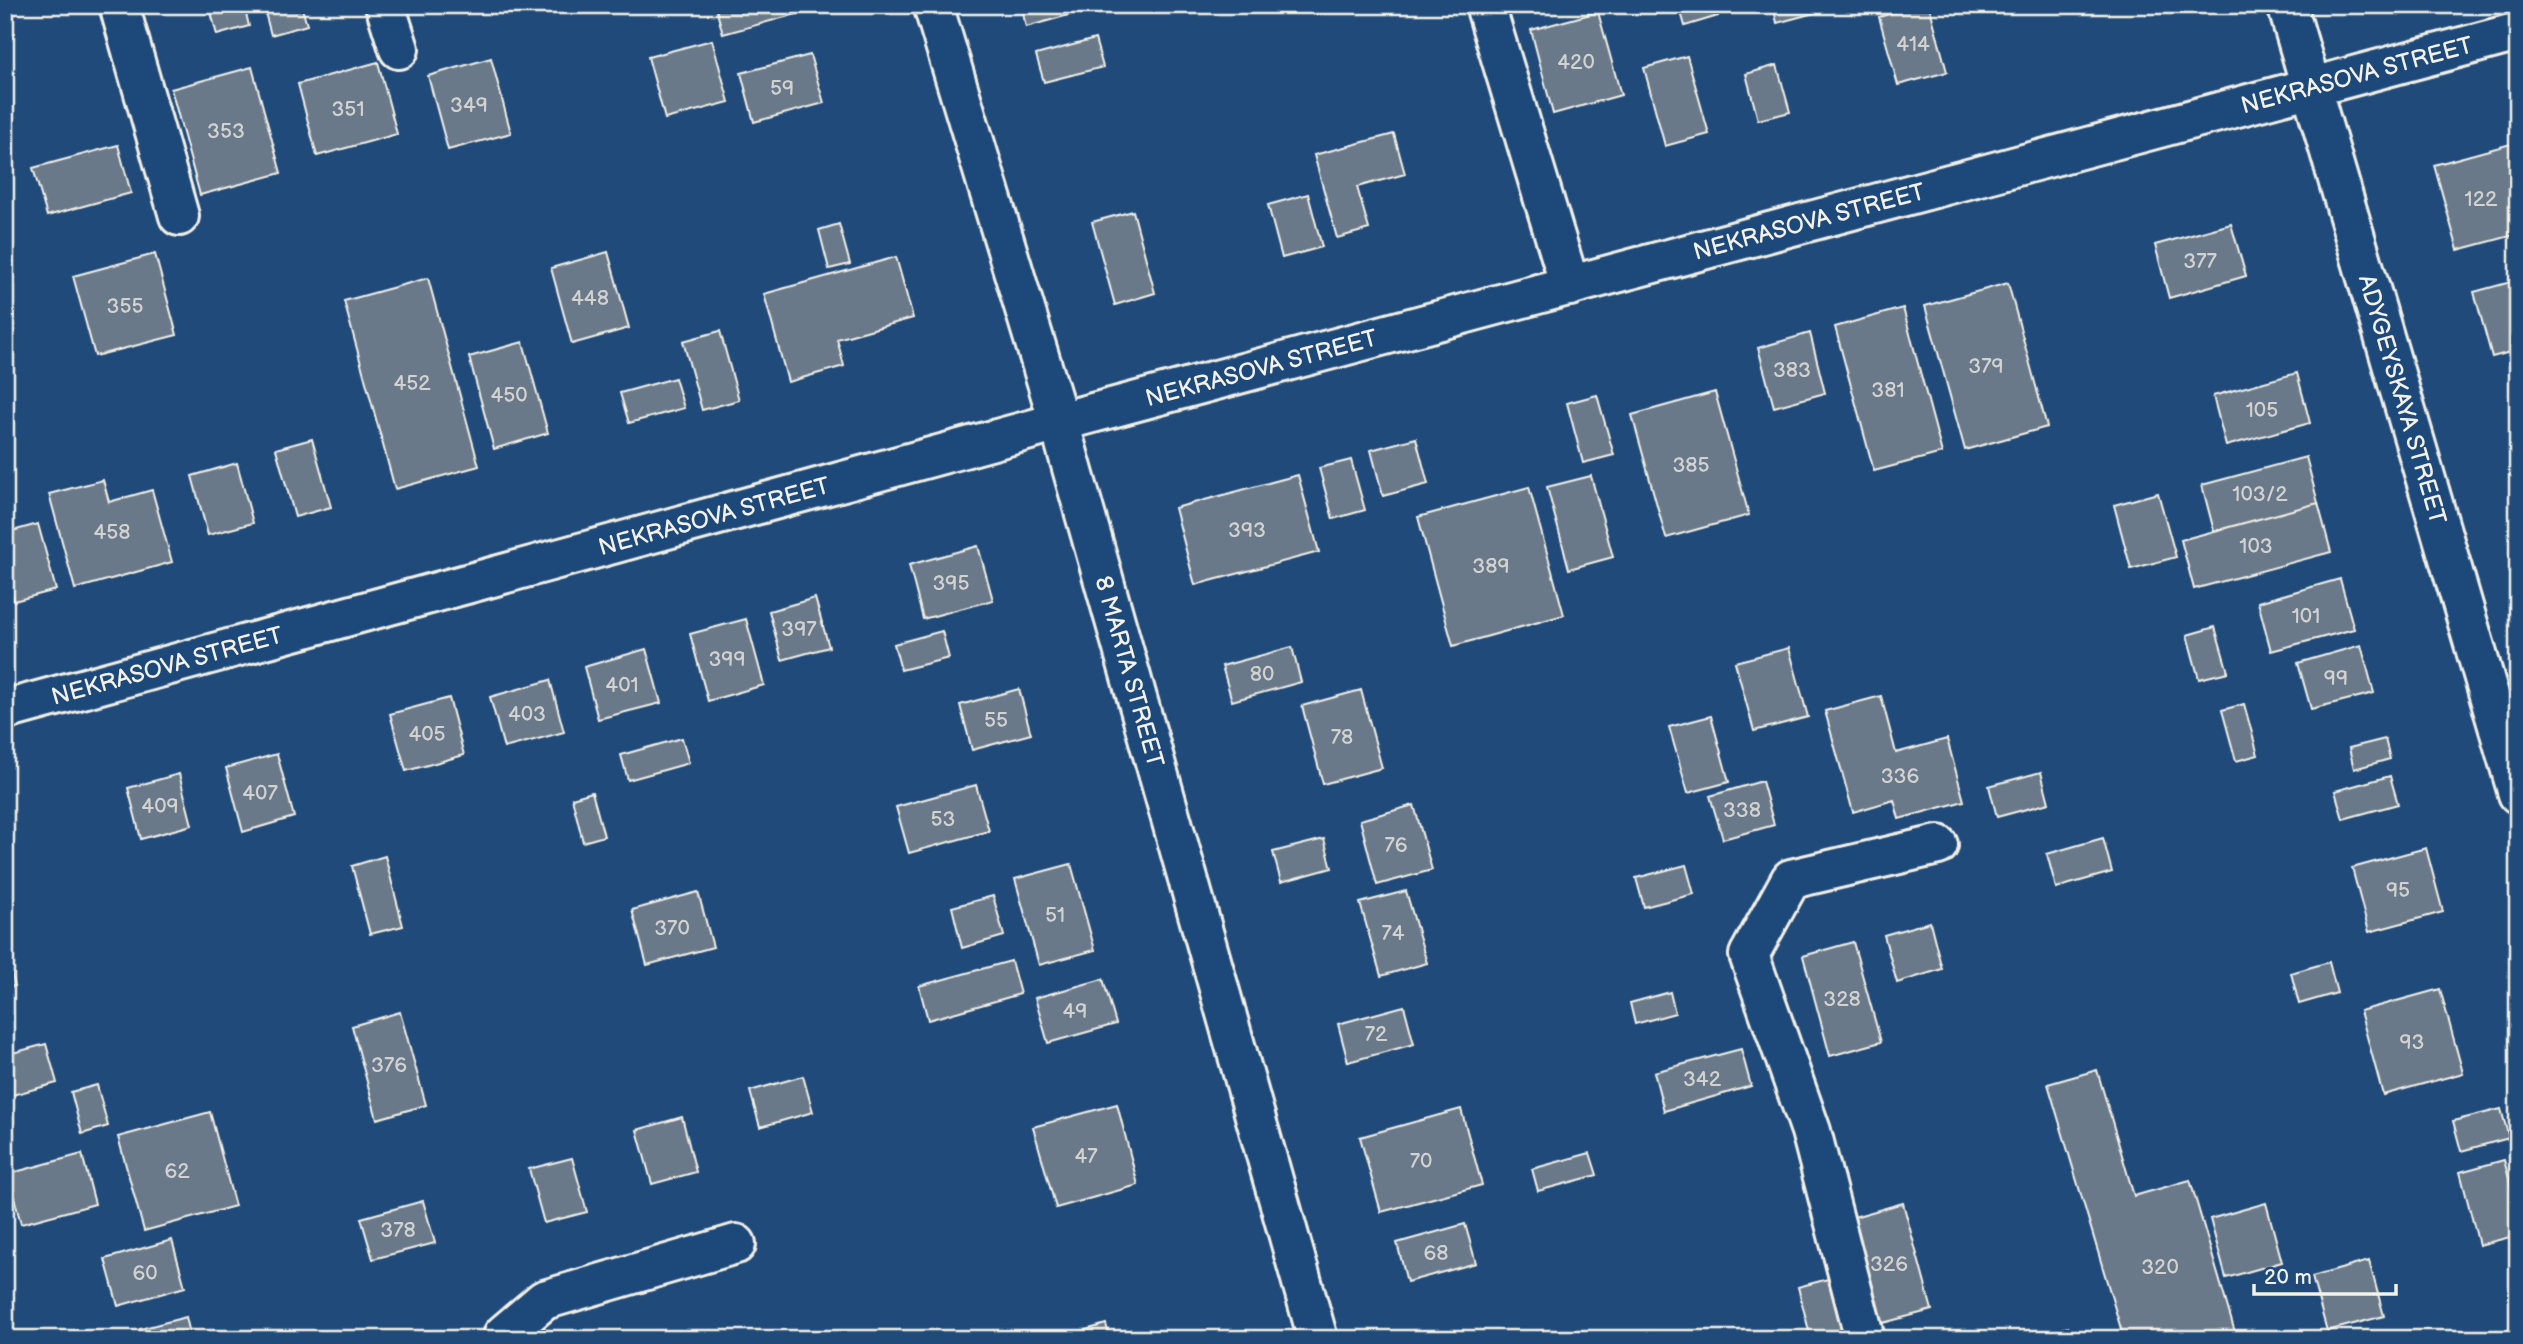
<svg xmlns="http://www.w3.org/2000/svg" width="2523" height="1344" font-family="'Balsamiq Sans',sans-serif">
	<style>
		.building { fill: #6a7989; stroke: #f4f1e8; stroke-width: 2 }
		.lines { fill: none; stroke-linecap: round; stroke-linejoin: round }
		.minor-casing { stroke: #f4f1e8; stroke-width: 44 }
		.major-casing { stroke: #f4f1e8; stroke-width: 44 }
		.minor { stroke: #1f4a7a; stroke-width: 38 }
		.major { stroke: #1f4a7a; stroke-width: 38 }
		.labels { text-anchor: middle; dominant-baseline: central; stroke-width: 7; stroke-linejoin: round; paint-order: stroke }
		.number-label { font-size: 21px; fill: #d2d3d0 }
		.street-label { font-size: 24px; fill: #f4f1e8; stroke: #1f4a7a }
	</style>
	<rect width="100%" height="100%" fill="#1f4a7a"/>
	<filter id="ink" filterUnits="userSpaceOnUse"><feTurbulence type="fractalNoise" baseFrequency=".0143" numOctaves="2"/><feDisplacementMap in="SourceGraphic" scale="14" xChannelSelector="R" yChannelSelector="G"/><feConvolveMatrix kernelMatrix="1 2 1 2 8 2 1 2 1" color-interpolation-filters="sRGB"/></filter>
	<g filter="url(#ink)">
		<!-- building -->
		<path class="building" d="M209,5H244L249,26L217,35Z
			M263,5H301L307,25L271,35Z
			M715,5H802L804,12L723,34Z
			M1021,5H1100L1101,6L1026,27Z
			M1679,5H1715L1718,16L1685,26Z
			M1773,5H1844L1777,23Z
			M1919,5H1929L1947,72L1898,85L1879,17Z
			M1598,12L1621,95L1553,114L1531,30Z
			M1095,39L1103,67L1044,82L1036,55Z
			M712,40L729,102L665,119L648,57Z
			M810,55L824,103L754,122L741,73Z
			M1687,56L1709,134L1665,146L1644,68Z
			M491,58L511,133L448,150L428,76Z
			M378,62L397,134L317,156L298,84Z
			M1777,65L1790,112L1758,120L1746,74Z
			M252,67L281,173L200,195L171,89Z
			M1394,134L1405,174L1357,187L1369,229L1337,238L1314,155Z
			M2518,142V234L2458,250L2434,165Z
			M118,145L131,193L47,216L33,168Z
			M1308,194L1322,247L1282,258L1268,205Z
			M1133,211L1155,293L1115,305L1092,222Z
			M839,224L850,264L829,269L819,230Z
			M2231,224L2246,276L2169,298L2155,245Z
			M608,252L629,328L572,344L551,268Z
			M155,254L177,335L95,356L73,276Z
			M896,257L913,318L837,339L844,366L788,382L764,294Z
			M428,278L479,466L395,489L344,301Z
			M2518,280V350L2492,357L2474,292Z
			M2008,283L2047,427L1965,450L1925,306Z
			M1903,308L1942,453L1874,471L1835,327Z
			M720,331L739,400L702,410L683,341Z
			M1810,333L1825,393L1774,407L1758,348Z
			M523,342L548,433L494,449L469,357Z
			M2297,373L2310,423L2226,446L2213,396Z
			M675,378L684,408L629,423L620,393Z
			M1715,392L1749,515L1666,538L1632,415Z
			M1597,395L1614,455L1583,463L1567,403Z
			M1416,438L1428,484L1383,496L1371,450Z
			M312,439L331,507L295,517L276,449Z
			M2306,457L2318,503L2214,531L2202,485Z
			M1351,460L1365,510L1333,519L1319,468Z
			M237,463L253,523L208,535L192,476Z
			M1298,475L1319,552L1195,585L1175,508Z
			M1591,476L1613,557L1569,569L1547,487Z
			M103,480L109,502L152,490L172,562L75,589L49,494Z
			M1529,487L1564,615L1453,646L1418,517Z
			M2158,493L2176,557L2131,569L2114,505Z
			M2318,503L2331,552L2194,589L2181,540Z
			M38,524L56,590L14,601L5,569V533Z
			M978,546L993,600L923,619L909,565Z
			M2340,579L2354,629L2271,651L2258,602Z
			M815,598L829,647L782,660L769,611Z
			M746,619L764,685L708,701L690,634Z
			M2215,627L2228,672L2199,679L2187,635Z
			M942,631L949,658L901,670L894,644Z
			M2361,645L2374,693L2311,709L2298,663Z
			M1292,647L1301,682L1232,701L1222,666Z
			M1789,648L1808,717L1754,731L1735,662Z
			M646,649L661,703L598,719L584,667Z
			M550,680L564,732L504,748L490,697Z
			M1019,689L1031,734L972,750L960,705Z
			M1361,690L1382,768L1323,784L1302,706Z
			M1881,696L1896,753L1947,739L1964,801L1899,819L1894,800L1853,812L1825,711Z
			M449,698L464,755L406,771L390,714Z
			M2244,704L2258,755L2236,761L2222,710Z
			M1711,716L1729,782L1688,793L1669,727Z
			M682,738L689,763L628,780L621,755Z
			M2385,739L2390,759L2354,769L2349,748Z
			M277,754L294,817L243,832L226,768Z
			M2041,772L2049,803L1997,817L1989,786Z
			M179,774L192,825L141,839L128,788Z
			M2390,776L2398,804L2343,819L2335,791Z
			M1762,781L1774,825L1723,839L1710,796Z
			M976,785L989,831L909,853L896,807Z
			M592,792L604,836L583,842L572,798Z
			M1414,805L1432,870L1377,885L1360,820Z
			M2103,838L2112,872L2056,888L2047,854Z
			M1324,839L1332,868L1281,882L1273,852Z
			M2426,848L2443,912L2369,932L2352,868Z
			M5,853L11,873L5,874Z
			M385,856L403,926L370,934L352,866Z
			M1071,864L1095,950L1039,965L1015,879Z
			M1686,865L1694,894L1644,907L1636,878Z
			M1406,891L1427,963L1381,976L1360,903Z
			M698,892L713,947L647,965L632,910Z
			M993,896L1004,936L962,948L952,907Z
			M1930,922L1942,969L1897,983L1884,935Z
			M1853,942L1881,1042L1830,1056L1803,956Z
			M5,949L15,986L5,988Z
			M1011,961L1020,994L928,1020L919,986Z
			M2329,962L2337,993L2299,1004L2291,973Z
			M1103,979L1116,1024L1048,1043L1035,998Z
			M2440,989L2463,1073L2383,1095L2360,1011Z
			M1670,992L1675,1013L1635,1024L1630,1003Z
			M1404,1006L1414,1044L1348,1062L1338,1024Z
			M400,1012L426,1105L377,1119L352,1026Z
			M46,1044L57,1083L5,1097V1055Z
			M1741,1049L1751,1086L1664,1111L1654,1072Z
			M2097,1070L2134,1196L2190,1180L2237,1339H2124L2048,1084Z
			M803,1076L813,1112L760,1127L750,1091Z
			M97,1085L108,1126L82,1134L71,1092Z
			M1117,1104L1138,1185L1056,1208L1033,1127Z
			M1461,1109L1482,1185L1381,1212L1360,1137Z
			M2501,1109L2509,1138L2461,1151L2453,1121Z
			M210,1112L235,1206L144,1231L118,1137Z
			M682,1117L696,1172L652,1184L637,1130Z
			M1590,1153L1597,1175L1538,1191L1532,1169Z
			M82,1154L95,1204L21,1224L8,1174Z
			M572,1158L587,1212L544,1223L529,1169Z
			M2504,1160L2518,1212V1235L2479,1245L2460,1172Z
			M423,1201L435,1243L373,1259L361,1218Z
			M1903,1203L1932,1310L1875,1325L1847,1219Z
			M2266,1203L2282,1262L2226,1278L2210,1219Z
			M1465,1224L1476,1263L1407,1282L1397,1243Z
			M172,1240L185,1287L118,1306L105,1259Z
			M2369,1261L2384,1316L2327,1331L2312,1277Z
			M1828,1279L1843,1335L1830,1339H1811L1798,1287Z
			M186,1317L191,1338L142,1339L140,1329Z
			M1106,1324L1110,1339H1055Z
			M2068,1327L2072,1339H2028Z"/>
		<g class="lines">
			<!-- minor casing -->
			<g class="minor-casing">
				<g id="minor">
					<path d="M119,5L179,216"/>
					<path d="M385,5L399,49"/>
					<path id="s1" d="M933,5L1059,422L1318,1339"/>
					<path d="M1485,5L1570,286"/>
					<path id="s2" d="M5,710L1059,422L2518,32"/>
					<path d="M505,1339L504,1334L544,1300L736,1244"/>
					<path d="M1865,1339L1811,1131L1749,955L1791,879L1938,845"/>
				</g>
			</g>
			<!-- major casing -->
			<g class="major-casing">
				<g id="major">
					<path id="s3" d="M2287,5L2518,794"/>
				</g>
			</g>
			<!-- minor -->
			<use href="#minor" class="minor"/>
			<!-- major -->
			<use href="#major" class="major"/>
		</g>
	</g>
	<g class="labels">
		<!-- number labels -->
		<g class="number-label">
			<text x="1913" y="44">414</text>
			<text x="1576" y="62">420</text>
			<text x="782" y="88">59</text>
			<text x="469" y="105">349</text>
			<text x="348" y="109">351</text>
			<text x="226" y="131">353</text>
			<text x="2481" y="199">122</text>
			<text x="2200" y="261">377</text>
			<text x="590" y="298">448</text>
			<text x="125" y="306">355</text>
			<text x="1986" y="366">379</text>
			<text x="1792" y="370">383</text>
			<text x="412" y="383">452</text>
			<text x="1888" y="390">381</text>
			<text x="509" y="395">450</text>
			<text x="2262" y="410">105</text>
			<text x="1691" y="465">385</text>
			<text x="2260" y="494">103/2</text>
			<text x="1247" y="530">393</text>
			<text x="112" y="532">458</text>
			<text x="2256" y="546">103</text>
			<text x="1491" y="566">389</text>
			<text x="951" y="583">395</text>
			<text x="2306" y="616">101</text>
			<text x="799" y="629">397</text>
			<text x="727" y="659">399</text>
			<text x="1262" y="674">80</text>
			<text x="2336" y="678">99</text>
			<text x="622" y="685">401</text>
			<text x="527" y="714">403</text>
			<text x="996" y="720">55</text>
			<text x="427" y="734">405</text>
			<text x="1342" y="737">78</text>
			<text x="1900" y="776">336</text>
			<text x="260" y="793">407</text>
			<text x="160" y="806">409</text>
			<text x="1742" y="810">338</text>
			<text x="943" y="819">53</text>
			<text x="1396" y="845">76</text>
			<text x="2398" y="890">95</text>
			<text x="1055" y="915">51</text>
			<text x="672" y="928">370</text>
			<text x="1393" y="933">74</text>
			<text x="1842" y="999">328</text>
			<text x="1075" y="1011">49</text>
			<text x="1376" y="1034">72</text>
			<text x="2412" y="1042">93</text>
			<text x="389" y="1065">376</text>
			<text x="1702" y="1079">342</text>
			<text x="1086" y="1156">47</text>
			<text x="1421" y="1161">70</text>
			<text x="177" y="1171">62</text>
			<text x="398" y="1230">378</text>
			<text x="1436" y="1253">68</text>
			<text x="1889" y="1264">326</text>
			<text x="2160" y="1267">320</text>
			<text x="145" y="1273">60</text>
		</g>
		<!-- street labels -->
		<g class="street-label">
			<text stroke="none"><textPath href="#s2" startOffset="2436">NEKRASOVA STREET</textPath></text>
			<text stroke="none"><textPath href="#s2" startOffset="1869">NEKRASOVA STREET</textPath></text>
			<text stroke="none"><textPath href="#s2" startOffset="1302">NEKRASOVA STREET</textPath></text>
			<text stroke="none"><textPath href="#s3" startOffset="411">ADYGEYSKAYA STREET</textPath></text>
			<text stroke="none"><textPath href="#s2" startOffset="735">NEKRASOVA STREET</textPath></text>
			<text stroke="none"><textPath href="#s2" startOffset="168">NEKRASOVA STREET</textPath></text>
			<text stroke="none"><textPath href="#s1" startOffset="695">8 MARTA STREET</textPath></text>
		</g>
	</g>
	<!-- margin -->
	<rect width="2523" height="1344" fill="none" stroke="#1f4a7a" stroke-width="28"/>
	<rect x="14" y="14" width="2495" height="1316" fill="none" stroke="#f4f1e8" stroke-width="2.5" filter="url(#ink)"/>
	<!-- scale -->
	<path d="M2254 1284v10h142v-10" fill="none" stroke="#f4f1e8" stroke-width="3.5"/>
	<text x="2264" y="1284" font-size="21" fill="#f4f1e8" stroke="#1f4a7a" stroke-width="5" paint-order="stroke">20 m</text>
</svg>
